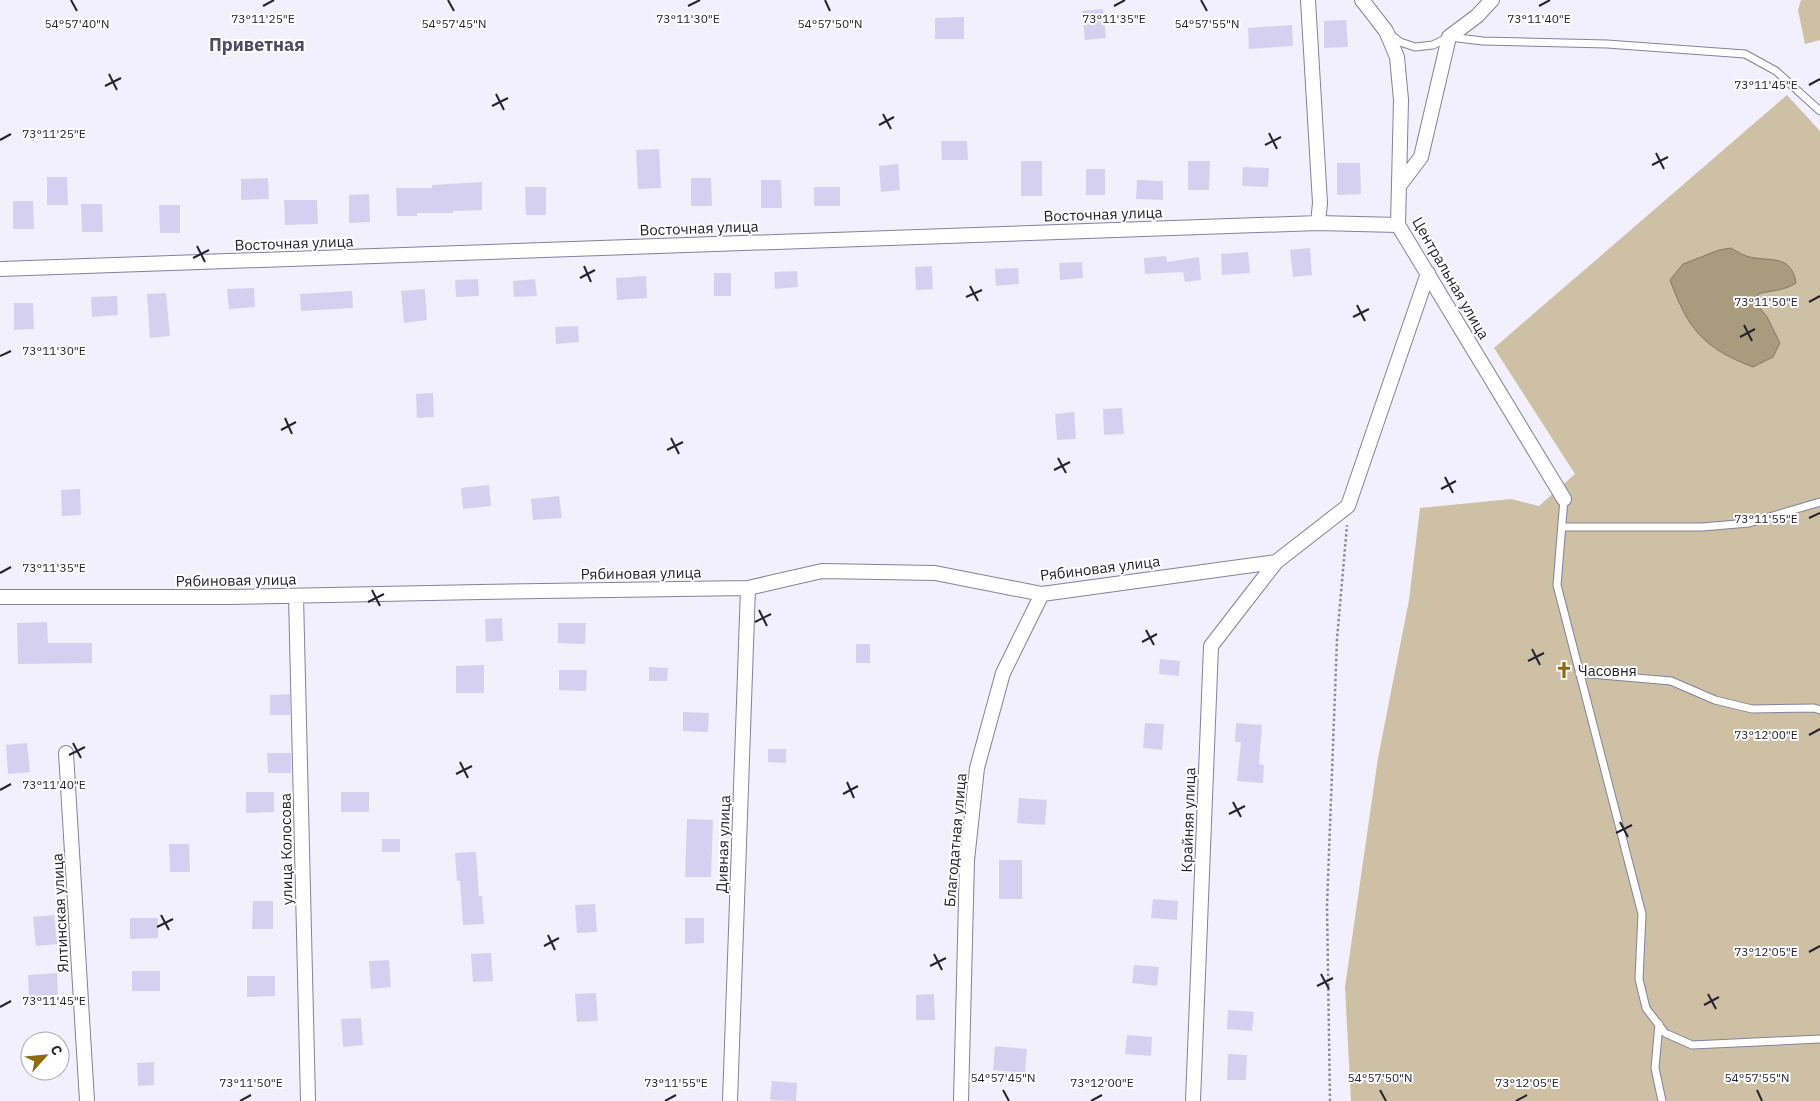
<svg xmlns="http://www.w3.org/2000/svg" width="1820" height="1101" font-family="'IBM Plex Sans',sans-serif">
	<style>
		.green { fill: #cec0a4 }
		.forest { fill: #cfc0a3 }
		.water { fill: #a99b7e; stroke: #817766 }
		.building { fill: #d5d0f0 }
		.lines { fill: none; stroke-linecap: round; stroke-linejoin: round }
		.service-casing { stroke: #84809c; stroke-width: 9 }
		.minor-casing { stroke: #84809c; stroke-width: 16 }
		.path { stroke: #8c8a96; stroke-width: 2.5; stroke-dasharray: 2.5 2.5; stroke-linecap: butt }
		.service { stroke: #fff; stroke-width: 7 }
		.minor { stroke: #fff; stroke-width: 14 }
		.ticks { fill: none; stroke: #25232f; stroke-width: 2 }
		.labels { text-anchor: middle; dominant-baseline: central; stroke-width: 4; stroke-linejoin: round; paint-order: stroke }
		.street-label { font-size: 15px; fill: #25232f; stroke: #fff }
		.poi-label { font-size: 15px; fill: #25232f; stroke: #fff; text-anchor: start }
		.quarter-label { font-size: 18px; font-weight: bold; fill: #4f4a65; stroke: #fff }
		.ticks-label { font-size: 12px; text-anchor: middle; fill: #25232f; stroke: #fff; stroke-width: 4; stroke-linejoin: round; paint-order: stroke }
	</style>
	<rect width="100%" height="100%" fill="#f2f0fd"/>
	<!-- green -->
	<path class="green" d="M1787,95L1820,131V1101H1351L1345,987L1378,758L1409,600L1420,508L1511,499L1539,506L1575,474L1494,348Z"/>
	<!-- forest -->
	<path class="forest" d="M1801,0H1820V40L1805,44L1798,10Z
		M1792,115L1820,138V247L1784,218L1781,147Z
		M1764,528L1796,545L1820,567V706L1807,703L1775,724L1765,757L1820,753V817L1771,850L1799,870L1820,867V992L1819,994L1746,991L1689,1033L1660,1017L1647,986L1653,953L1683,941L1657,879L1665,846L1648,782L1656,750L1683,727H1719L1718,661L1746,640L1754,609L1728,589L1692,585L1689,621L1672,651L1637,654L1607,638L1593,605L1604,575L1696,539Z
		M1510,820L1536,823L1561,864L1615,912L1622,961L1602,974L1538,941L1513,947L1507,971L1577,1101H1421L1401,1058L1394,983L1412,963L1396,916L1411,895L1458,893L1478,877L1483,828Z"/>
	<!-- water -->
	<path class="water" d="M1731,248C1736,251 1741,254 1746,256C1768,263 1791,252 1796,283C1784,291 1772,290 1758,294L1756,303L1767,317L1780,343L1773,357L1753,367C1703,348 1688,329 1670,280L1683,264L1719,250Z"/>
	<!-- building -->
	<path class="building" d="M1103,9L1106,38L1085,40L1082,11Z
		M964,17V39H935V18Z
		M1346,20L1348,47L1324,48V21Z
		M1292,25L1293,46L1249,49L1248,28Z
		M941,141H967L968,160H942Z
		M659,149L661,188L638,189L636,150Z
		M1021,161H1042V196H1021Z
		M1188,161H1210L1209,190H1188Z
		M1337,163H1360L1361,194L1337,195Z
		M898,164L900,190L881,192L879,166Z
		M1243,167L1269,168L1268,187L1242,186Z
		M1086,169H1105V195H1086Z
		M47,177H67L68,205H47Z
		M268,178L269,199L241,200V179Z
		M691,178H711L712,206H691Z
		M761,180H781L782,208H761Z
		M1137,180L1163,181V200L1136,199Z
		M482,182V210L453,211V213H417V216H397L396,188H432V185Z
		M525,187H546V215H526Z
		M814,187H840V206H814Z
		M369,194L370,222L349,223V195Z
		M284,200H317L318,224L285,225Z
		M13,201H33L34,229H13Z
		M81,204H102L103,232H82Z
		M159,205H180V233H160Z
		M1310,248L1312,275L1293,277L1290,250Z
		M1248,252L1250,273L1222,275L1221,254Z
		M1166,256L1167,262L1199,257L1201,280L1185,282L1183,272L1145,274L1144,258Z
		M1082,262L1083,278L1060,280L1059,263Z
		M932,266L933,289L916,290L915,267Z
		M1018,268L1019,284L996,286L995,269Z
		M797,271L798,287L775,289L774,272Z
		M714,273H731V296H714Z
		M646,276L647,298L617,300L616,278Z
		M478,279L479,296L456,297L455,280Z
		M535,279L537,296L514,297L513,281Z
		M254,288L255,307L229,309L227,289Z
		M425,289L427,320L404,323L401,291Z
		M352,291L353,308L301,311L300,294Z
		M166,293L170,336L150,338L147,294Z
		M117,296L118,315L92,317L91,297Z
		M14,303H33L34,329L14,330Z
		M578,326L579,342L556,344L555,327Z
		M433,393L434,417L417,418L416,394Z
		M1122,408L1124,434L1104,435L1103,409Z
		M1074,412L1076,439L1057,440L1055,414Z
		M489,485L491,506L463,509L461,488Z
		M80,489L81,515L62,516L61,490Z
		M559,496L562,518L533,520L531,499Z
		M502,618L503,641L486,642L485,619Z
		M47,622L48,643H92V663L18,664L17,623Z
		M558,623H586L585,644L558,643Z
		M856,644H870V663H856Z
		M1160,659L1180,661L1179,676L1159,674Z
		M484,665V693H456V666Z
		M649,667L668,668L667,681H649Z
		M559,670H587L586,691L559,690Z
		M290,694V715H270V695Z
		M683,712L709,713L708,732L683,731Z
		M1145,723L1164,724L1162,750L1143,748Z
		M1236,723L1262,725L1259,764L1264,765L1263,783L1237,781L1241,742H1235Z
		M27,743L30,772L8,774L6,745Z
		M768,749H786V763L768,762Z
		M267,753H291V773H268Z
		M246,792H274V812L246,813Z
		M341,792H369V812H341Z
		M1019,798L1047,800L1045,825L1017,823Z
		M687,819L713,820L711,877H685Z
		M382,839H400V852H382Z
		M169,844H189L190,872H170Z
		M476,852L479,896H482L484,924L463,925L460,881H457L455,853Z
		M999,860H1022V899H999Z
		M1153,899L1178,901L1177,920L1151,918Z
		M253,901H273V929H252Z
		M595,904L597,932L577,933L575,905Z
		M54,915L57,944L36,946L33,917Z
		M130,918H158V938L130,939Z
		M685,918H704V943L685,944Z
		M491,953L493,981L473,982L471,954Z
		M389,960L391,987L371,989L369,961Z
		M1134,965L1159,967L1157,986L1132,983Z
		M132,971H160V991H132Z
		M57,973L58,995L29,996L28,975Z
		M247,976H275V996L247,997Z
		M596,993L598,1021L577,1022L575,994Z
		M934,994L935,1020H916V995Z
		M1228,1010L1254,1012L1252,1031L1227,1029Z
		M361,1018L363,1045L343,1047L341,1019Z
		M1127,1035L1152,1037L1151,1056L1125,1054Z
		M995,1046L1027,1049L1025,1073L993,1070Z
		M1228,1054L1247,1055L1246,1080H1227Z
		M154,1062V1085L138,1086L137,1063Z
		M772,1081L797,1083L796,1101L770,1100Z"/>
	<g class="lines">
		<!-- service casing -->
		<g class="service-casing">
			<path id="service" d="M1390,34L1400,42L1415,47L1433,45L1449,37L1483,41L1607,44L1745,54L1776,71L1820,111
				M1564,499L1557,585L1642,914L1639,979L1646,1008L1665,1033L1692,1045L1820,1039
				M1562,527H1702L1749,523L1820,502
				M1579,673L1671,681L1715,700L1752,709L1814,708L1820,710
				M1659,1024L1655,1068L1662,1101"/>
		</g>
		<!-- minor casing -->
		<g class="minor-casing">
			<path id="minor" d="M1308,0L1320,203L1318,223
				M1362,0L1386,31L1397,57L1401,100L1398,225L1564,499
				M1399,186L1421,157L1449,37L1477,16L1492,0
				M0,269L1318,223L1398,225
				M296,596L308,1101
				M0,597H230L480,592L748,588L822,571L935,573L1042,594L1276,562
				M66,753L87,1101
				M730,1101L748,588
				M961,1101L967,860L977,768L1003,673L1042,594
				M1193,1101L1211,646L1276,562L1348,506L1428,273"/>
		</g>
		<!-- path -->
		<path class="path" d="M1330,1101L1327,906L1337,639L1347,525"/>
		<!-- service -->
		<use href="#service" class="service"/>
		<!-- minor -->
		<use href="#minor" class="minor"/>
	</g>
	<!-- ticks -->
	<path class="ticks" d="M71,0L77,11M448,0L454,11M825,0L830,11M1201,0L1207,11M263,6L274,0M688,6L700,0M1114,6L1125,0M1539,6L1550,0M109,74L117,90M1809,85L1820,79M105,86L121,78M496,94L504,110M492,106L508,98M883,114L891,129M879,125L894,117M1269,133L1277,149M0,140L11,134M1265,145L1281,137M1656,153L1664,169M1652,165L1668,157M197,246L205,262M193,258L209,250M584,266L591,282M580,278L595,270M970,286L978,301M966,297L982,290M1809,302L1820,296M1357,305L1365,321M1353,317L1369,309M1744,325L1752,341M1740,337L1755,329M0,356L11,351M285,418L292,434M281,430L296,422M671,438L679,454M667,450L683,442M1058,458L1066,473M1054,470L1070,462M1445,477L1453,493M1441,489L1456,481M1809,518L1820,513M0,573L11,567M372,590L380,606M368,602L384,594M759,610L767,626M755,622L771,614M1146,630L1154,645M1142,642L1157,634M1532,649L1540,665M1528,661L1544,653M1809,735L1820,729M73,743L81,758M69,755L85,747M460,762L468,778M456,774L472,766M847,782L854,798M0,790L11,784M843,794L858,786M1233,802L1241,817M1229,814L1245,806M1620,822L1628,837M1616,833L1632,825M161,915L169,930M157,927L173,919M548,935L555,950M544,946L559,938M1809,952L1820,946M934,954L942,970M930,966L946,958M1321,974L1329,989M1317,986L1333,978M1708,994L1716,1009M1704,1005L1719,997M0,1007L11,1001M1003,1090L1009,1101M1380,1090L1386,1101M1757,1090L1762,1101M240,1101L251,1095M665,1101L676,1095M1091,1101L1102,1095M1516,1101L1527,1095"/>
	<!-- icons -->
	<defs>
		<g id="church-bare" transform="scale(1.35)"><path d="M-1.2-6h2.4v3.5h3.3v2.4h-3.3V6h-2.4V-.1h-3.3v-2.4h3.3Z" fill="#8f6b10" stroke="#fff" stroke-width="2.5" paint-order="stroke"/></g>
	</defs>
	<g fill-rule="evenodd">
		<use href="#church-bare" x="1564" y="670"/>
	</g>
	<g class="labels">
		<!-- street labels -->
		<g class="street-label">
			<text transform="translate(1103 214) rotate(-2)">Восточная улица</text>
			<text transform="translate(699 228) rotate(-2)">Восточная улица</text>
			<text transform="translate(294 243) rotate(-2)">Восточная улица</text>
			<text transform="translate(1451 278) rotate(60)">Центральная улица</text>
			<text transform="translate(1100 568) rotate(-7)">Рябиновая улица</text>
			<text transform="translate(641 573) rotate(-1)">Рябиновая улица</text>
			<text transform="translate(236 580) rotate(-1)">Рябиновая улица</text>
			<text transform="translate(1188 820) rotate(-88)">Крайняя улица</text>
			<text transform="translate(955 840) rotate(-85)">Благодатная улица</text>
			<text transform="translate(723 844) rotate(-88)">Дивная улица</text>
			<text transform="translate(286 849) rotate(-91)">улица Колосова</text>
			<text transform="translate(60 913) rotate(-93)">Ялтинская улица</text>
		</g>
		<!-- poi labels -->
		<g class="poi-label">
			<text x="1578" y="670">Часовня</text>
		</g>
		<!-- quarter labels -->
		<g class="quarter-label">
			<text x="257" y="44">Приветная</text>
		</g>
	</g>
	<g class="ticks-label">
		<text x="263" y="23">73°11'25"E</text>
		<text x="688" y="23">73°11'30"E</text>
		<text x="1114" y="23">73°11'35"E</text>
		<text x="1539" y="23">73°11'40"E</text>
		<text x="77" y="28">54°57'40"N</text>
		<text x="454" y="28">54°57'45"N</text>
		<text x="830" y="28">54°57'50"N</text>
		<text x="1207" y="28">54°57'55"N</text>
		<text x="1766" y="89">73°11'45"E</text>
		<text x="54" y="138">73°11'25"E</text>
		<text x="1766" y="306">73°11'50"E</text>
		<text x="54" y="355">73°11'30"E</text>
		<text x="1766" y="523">73°11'55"E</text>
		<text x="54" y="572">73°11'35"E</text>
		<text x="1766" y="739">73°12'00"E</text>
		<text x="54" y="789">73°11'40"E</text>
		<text x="1766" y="956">73°12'05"E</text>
		<text x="54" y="1005">73°11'45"E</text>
		<text x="1003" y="1082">54°57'45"N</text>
		<text x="1380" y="1082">54°57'50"N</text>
		<text x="1757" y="1082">54°57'55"N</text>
		<text x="251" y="1087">73°11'50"E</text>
		<text x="676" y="1087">73°11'55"E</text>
		<text x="1102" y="1087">73°12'00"E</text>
		<text x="1527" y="1087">73°12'05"E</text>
	</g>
	<!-- north arrow -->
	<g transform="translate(45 1056) rotate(63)"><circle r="24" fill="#ffffff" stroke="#a8a7ac"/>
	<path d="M0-4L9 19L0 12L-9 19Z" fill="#8f6b10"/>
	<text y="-8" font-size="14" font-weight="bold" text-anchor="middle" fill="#25232f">С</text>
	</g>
</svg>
